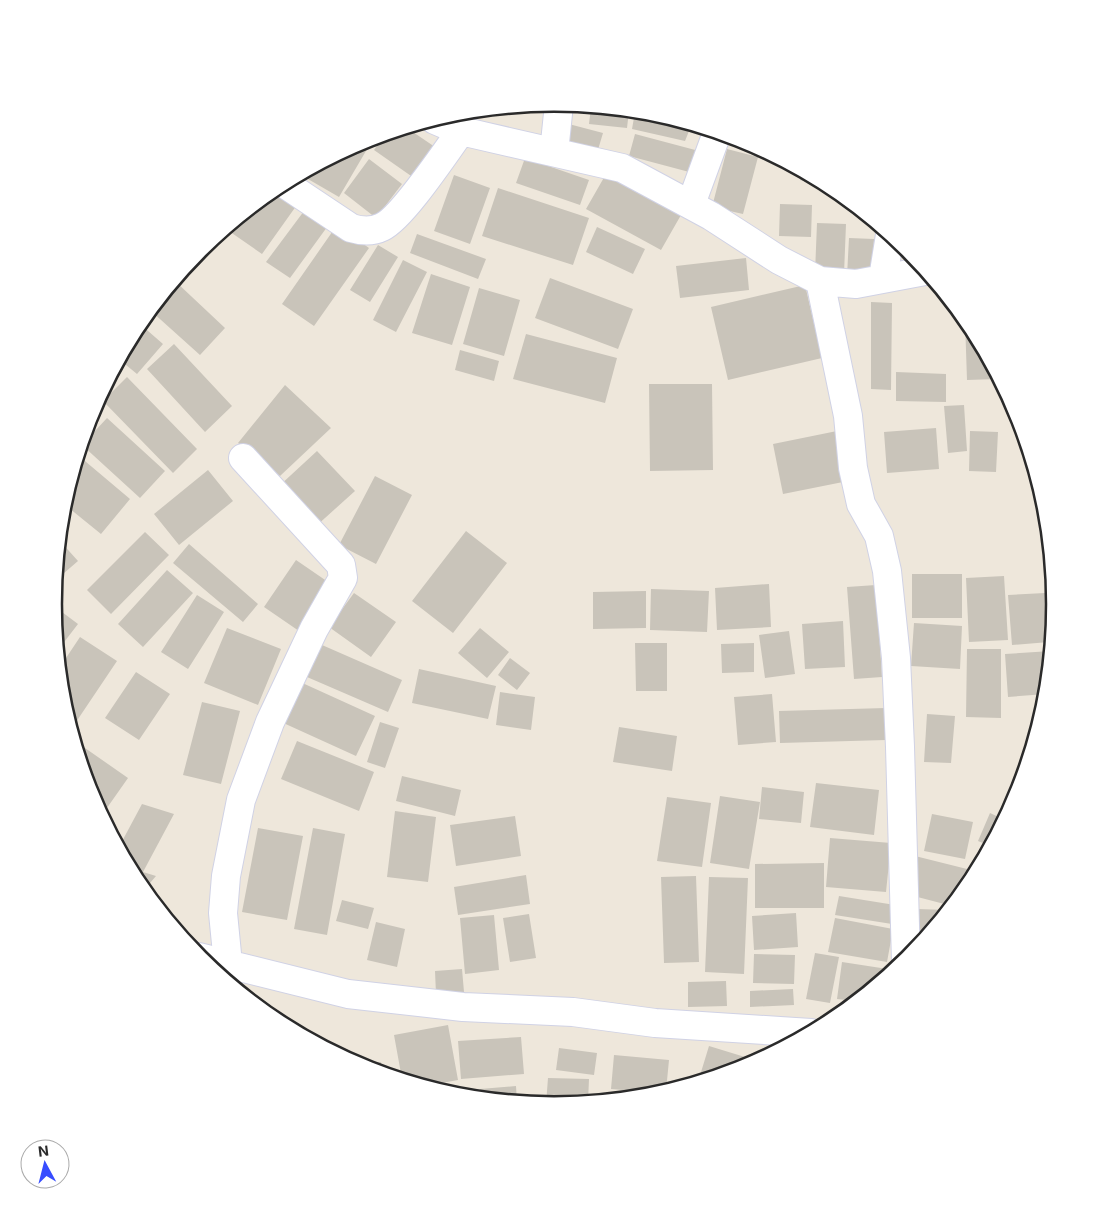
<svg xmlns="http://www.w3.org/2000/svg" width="1109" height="1209" font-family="Inter,sans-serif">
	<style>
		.building { fill: #c9c4ba }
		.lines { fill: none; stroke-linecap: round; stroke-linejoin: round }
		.minor-casing { stroke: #d0d2e5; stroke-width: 30 }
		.minor { stroke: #fff; stroke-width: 28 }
		.rim { fill: none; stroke: #2a2a2a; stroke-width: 2.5 }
	</style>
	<rect width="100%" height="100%" fill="#eee7db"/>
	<!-- building -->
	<path class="building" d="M591,107L629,111L627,128L589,124Z
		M635,112L652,113L708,130L706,137L689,131L685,141L632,129Z
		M565,123L603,133L597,153L560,143Z
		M407,128L435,147L414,178L374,150L384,136Z
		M635,134L699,151L693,173L629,156Z
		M373,139L339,197L301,175L363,142Z
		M727,149L758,157L743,214L712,207Z
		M525,158L589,180L580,205L516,183Z
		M369,159L402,184L376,218L344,193Z
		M803,172L833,188L834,190L800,180Z
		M606,174L681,215L661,250L586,209Z
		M454,175L490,188L470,244L434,231Z
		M277,188L299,202L262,254L226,229Z
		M498,188L589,218L573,265L482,236Z
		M780,204L812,205L811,237L779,236Z
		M307,207L330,223L290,278L266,262Z
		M817,223L846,224L844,274L815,273Z
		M337,225L369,248L314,326L282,304Z
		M597,227L645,249L633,274L586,252Z
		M417,234L486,259L478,279L410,253Z
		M849,238L874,239L872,277L847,276Z
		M378,245L398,257L370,302L350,290Z
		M746,258L749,290L680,298L676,266Z
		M403,260L427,272L396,332L373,320Z
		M431,274L470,287L452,345L412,333Z
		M550,278L633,309L618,349L535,318Z
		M175,281L225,328L200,355L151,311Z
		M805,285L822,358L728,380L711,307Z
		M479,288L520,300L504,356L463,344Z
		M871,302L892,303L891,390L871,389Z
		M965,320L971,327L997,379L967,380Z
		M140,324L163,344L137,374L120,360Z
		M526,334L617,358L605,403L513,379Z
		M174,344L232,406L205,432L147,369Z
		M460,350L499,361L494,381L455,370Z
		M114,372L117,375L107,387L106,386Z
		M896,372L946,374V402L896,401Z
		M127,377L197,449L173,473L103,401Z
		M649,384H712L713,470L650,471Z
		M285,385L331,428L280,476L238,443Z
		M964,405L967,451L948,453L944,406Z
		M107,418L165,471L140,498L82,445Z
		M936,428L939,469L887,473L884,432Z
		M837,431L848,481L783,494L773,444Z
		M970,431L998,432L996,472L969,471Z
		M317,451L355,491L315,527L278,487Z
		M79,456L130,499L101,534L64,504Z
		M208,470L233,501L179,545L154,514Z
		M375,476L412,495L376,564L339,545Z
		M466,531L507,563L453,633L412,601Z
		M145,532L169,555L111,614L87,590Z
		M60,541L78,561L56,580Z
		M189,544L258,604L243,622L173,563Z
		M296,560L331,584L299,631L264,607Z
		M167,570L193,593L143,647L118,624Z
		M912,574H962V618H912Z
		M1004,576L1008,640L969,642L966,578Z
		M769,584L771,627L717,630L715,588Z
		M876,585L882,677L854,679L847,587Z
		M651,589L709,591L707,632L650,630Z
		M646,591V628L593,629V592Z
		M354,593L396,622L371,657L329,627Z
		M1045,593L1049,642L1012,645L1008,595Z
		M197,595L224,612L188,669L161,652Z
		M54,606L78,624L58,650L57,635Z
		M843,621L845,667L805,669L802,624Z
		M914,623L962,626L960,669L911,666Z
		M227,628L281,649L258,705L204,683Z
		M480,628L509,652L487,678L458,653Z
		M789,631L795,674L765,678L759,635Z
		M80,637L117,661L72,728L63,702L60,667Z
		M635,643H667V691H636Z
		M754,643V672L722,673L721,644Z
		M322,645L402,680L388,712L307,677Z
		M967,649H1001V718L966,717Z
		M1051,651L1046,694L1008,697L1005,654Z
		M510,658L530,673L517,690L498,675Z
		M419,669L496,686L488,719L412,703Z
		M136,672L170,694L139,740L105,718Z
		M298,681L375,716L356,756L279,721Z
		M500,692L535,697L531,730L496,725Z
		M772,694L776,742L738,745L734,697Z
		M202,702L240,711L221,784L183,775Z
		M886,708V740L780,743L779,711Z
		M927,714L955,716L951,763L924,762Z
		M380,722L399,728L385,768L367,762Z
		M619,727L677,736L672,771L613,762Z
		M297,741L374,772L359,811L281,779Z
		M85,748L128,778L102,815L92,796L80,756Z
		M402,776L461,790L455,816L396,801Z
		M816,783L879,790L874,835L810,827Z
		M762,787L804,792L801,823L759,819Z
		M720,796L760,802L749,869L710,863Z
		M667,797L711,803L702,867L657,861Z
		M142,804L174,814L143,872L156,876L144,890L119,847Z
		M395,811L436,817L428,882L387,877Z
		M990,813L1005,820L990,846L978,841Z
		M932,814L973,822L965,859L924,851Z
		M515,816L521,856L456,866L450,825Z
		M258,828L303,836L287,920L242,912Z
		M313,828L345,834L327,935L294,929Z
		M830,838L891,843L886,892L826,887Z
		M915,856L971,870L966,888L952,906L906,894Z
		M824,863V908H755V864Z
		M526,875L530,904L458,915L454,887Z
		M696,876L699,962L664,963L661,877Z
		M709,877L748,878L744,974L705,972Z
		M839,896L895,905L892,924L835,915Z
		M342,900L374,908L368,929L336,921Z
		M917,909L948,910L920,944H915Z
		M796,913L798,947L754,950L752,916Z
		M529,914L536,958L510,962L503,918Z
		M494,915L499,970L465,974L460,918Z
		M835,918L893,929L887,962L828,952Z
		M376,922L405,929L397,967L367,960Z
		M815,953L839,957L830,1003L806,999Z
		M754,954L795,955L794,984L753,983Z
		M842,962L894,970V971L856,1001L837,999Z
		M462,969L464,992L436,994L435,971Z
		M726,981L727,1006L688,1007V982Z
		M793,989L794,1005L750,1007V991Z
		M448,1025L458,1080L425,1086L402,1079L394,1035Z
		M521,1037L524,1074L461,1079L458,1041Z
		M709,1046L758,1061L746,1067L698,1082Z
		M559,1048L597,1053L594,1075L556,1070Z
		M614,1055L669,1060L666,1091L660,1093L611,1089Z
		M381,1062L382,1073L356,1064Z
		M548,1078L589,1079L588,1102L546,1104Z
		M516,1086L517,1102L481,1098L480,1089Z"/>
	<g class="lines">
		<!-- minor casing -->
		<g class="minor-casing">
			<path id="minor" d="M435,120L461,131L622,168L711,216L779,260L820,281L856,284L925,271
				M554,152L559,104
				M285,184L351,228C361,231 372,232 382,227C402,218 445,153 461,131
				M691,204L717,133
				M883,278L890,235
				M820,281L848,416L853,468L861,504L879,536L887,571L896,658L900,747L906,961
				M199,957L348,994L463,1007L573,1012L655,1023L811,1033
				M228,964L223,913L226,876L241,800L270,722L314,629L343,578L341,565L243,458"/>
		</g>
		<!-- minor -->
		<use href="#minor" class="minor"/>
	</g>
	<!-- crop -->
	<path d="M0 0H1109V1209H0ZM62 604a492 492 0 1 1 984 0a492 492 0 1 1-984 0Z" fill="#fff" fill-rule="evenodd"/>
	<path class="rim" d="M62 604a492 492 0 1 1 984 0a492 492 0 1 1-984 0Z"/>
	<!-- north arrow -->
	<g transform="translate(45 1164) rotate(353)"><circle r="24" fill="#ffffff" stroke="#aaaaaa"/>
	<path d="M0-4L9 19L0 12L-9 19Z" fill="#374dff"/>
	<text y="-8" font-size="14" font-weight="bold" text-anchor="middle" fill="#2a2a2a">N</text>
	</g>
</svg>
